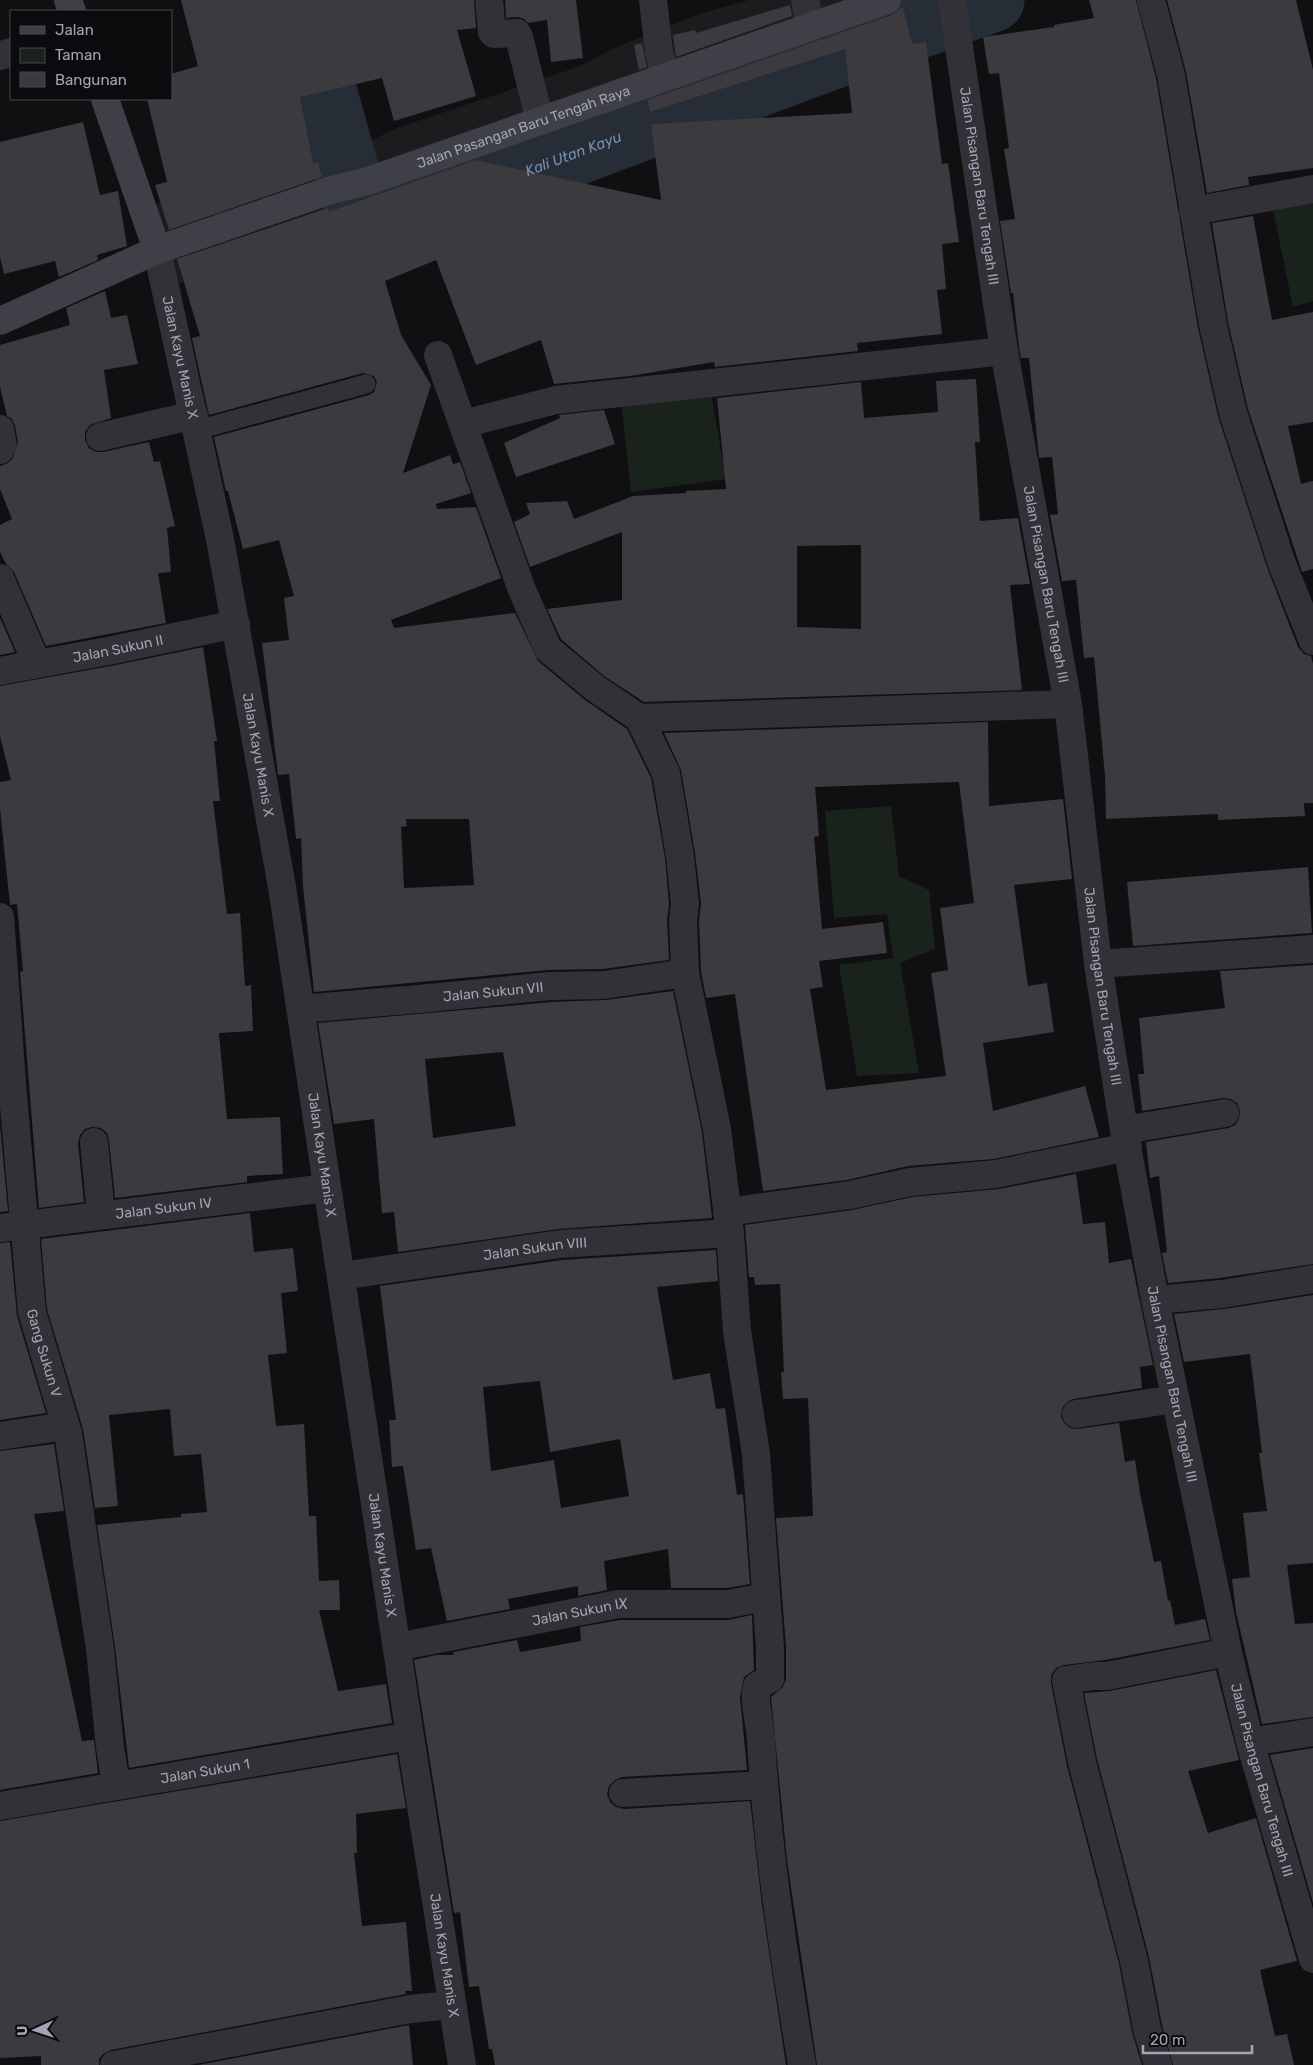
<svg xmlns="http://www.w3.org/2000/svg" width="1313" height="2065" font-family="Rubik,sans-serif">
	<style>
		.built { fill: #1c1c1f }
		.green { fill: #1a221c }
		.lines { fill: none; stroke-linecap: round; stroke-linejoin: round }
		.river { stroke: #262d36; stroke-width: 65 }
		.building { fill: #3a3a3f; fill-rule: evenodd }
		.lane { stroke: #313137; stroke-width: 19 }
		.street { stroke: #313137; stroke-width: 28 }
		.secondary { stroke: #3f4047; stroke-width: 28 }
		.labels { text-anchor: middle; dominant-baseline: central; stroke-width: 4.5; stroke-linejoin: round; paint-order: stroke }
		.street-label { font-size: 14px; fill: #a1a4b3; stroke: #0b0b0d }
		.water-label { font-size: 15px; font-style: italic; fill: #758eb1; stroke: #0b0b0d }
	</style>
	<rect width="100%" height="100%" fill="#101012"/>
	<!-- built -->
	<path class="built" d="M749,0H992L818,62L480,189L181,284L161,281L140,209L293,164L351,150L397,128L578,67L612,49L699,14Z"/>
	<!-- green -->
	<path class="green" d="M1313,202V301L1293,307L1273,210Z
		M710,388L726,479L631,492L621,401Z
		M891,806L899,876L929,890L935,949L900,963L919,1073L857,1076L839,965L893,958L887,914L834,918L825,811Z"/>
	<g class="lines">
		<!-- river -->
		<path class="river" id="s1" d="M299,0L355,201L369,213L386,221L480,189L818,62L992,0"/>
	</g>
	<!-- building -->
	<path class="building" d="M181,0H474L476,28L457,30L476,96L394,121L382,78L300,97L313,163L318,162L322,177L169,230L155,185L167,182L147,99H171V74L198,66Z
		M505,0H576L583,58L551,62L547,20L528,23L524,19L517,17L506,18Z
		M1089,0H1136L1156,78L1198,328L1218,416L1268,570L1298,647L1304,654L1311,656L1313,664V803H1304L1305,816L1218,820V814L1106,819L1105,776L1094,657L1084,658L1076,580L1062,581L1050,515L1058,514L1052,457L1039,458L1029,358H1021L1019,348L1013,293H1011L1000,221L1015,219L1004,149L1009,148L999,73L989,74L983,37L1054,27V25L1094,18Z
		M1167,0H1296L1313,70V168L1248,177L1249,185L1207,193L1186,72Z
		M790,5L792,16L676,57L673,35L695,30L696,33Z
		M903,7L912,44L926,42L942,164L948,163L959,242L942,244L946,289L937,290L942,334L857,343L858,351L715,367L714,362L630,376L554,384L541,340L476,365L436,260L385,281L401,335L431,385L403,473L450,455L453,464L460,462L471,493L436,504L437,509L476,507L501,578L391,620L394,628L515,613L538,661L585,700L627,729L651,778L665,858L669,904L667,920L669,960L603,969L548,970L314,992L303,886L301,838L296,839L289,774L278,775L262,643L289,640L284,598L294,596L279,540L243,549L228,491H226L214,437L369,395L374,392L377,382L374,376L363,373L209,415L192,338L200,336L177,259L328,208L329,212L475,160L661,200L651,124L852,113L845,49L650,112L647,100L892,15ZM406,819H469L474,885L404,888L401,827L407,826Z
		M642,43L647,67L639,70L634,45Z
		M83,122L100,195L118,191L127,246L97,255L98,260L59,277L55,261L4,274L0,257V142Z
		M1253,216L1272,320L1313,312V422L1288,426L1301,484L1313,481V569L1302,572L1248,409L1228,322L1212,223Z
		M105,291L111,318L127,315L138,364L104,370L111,418L90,425L85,432V440L89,448L96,452H103L149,442L154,462L160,461L175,526L167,528L171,572L158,573L166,623L46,646L14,572L6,564L0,552V525L12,519L0,489V466L8,463L13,458L18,443L15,426L12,419L7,416L0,387V345L70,325L66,308Z
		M976,379L980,442H975L980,521L1018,518L1030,584L1010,585L1022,690L644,702L604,676L561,639L547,609L622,600V532L530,567L514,522L530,514L526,503L567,501L574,519L633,496L686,493V491L726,489L717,398L861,382L864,418L938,412L936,381ZM861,545V629L797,627V546Z
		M604,410L615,444L516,477L504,443L560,418L559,415Z
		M0,618L15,652L0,655Z
		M203,647L217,741H214L220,801H213L227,914L240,913L245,986L251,985L253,1031L219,1033L227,1119L280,1117L283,1174L247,1176V1182L115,1198L109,1140L107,1133L101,1128L92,1127L85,1129L80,1135L78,1143L84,1202L39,1208L20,972L23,971L17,904L10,905L0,809V782L11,780L0,736V686L116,665Z
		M988,722L989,806L1063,799L1072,879L1014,885L1028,986L1047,983L1054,1032L983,1043L993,1111L1085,1086L1099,1137L994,1159L908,1166L847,1180L763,1191L735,994L706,998L701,971L699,921L701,903L695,853L681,770L664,733ZM959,782L974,903L940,908L948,970L931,973L946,1076L826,1090L810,989L823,987L819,961L887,953L883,922L822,929L814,837L819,836L815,787Z
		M1308,867L1312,933L1133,946L1127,882Z
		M1313,965V1264L1220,1278L1168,1283L1162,1253L1167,1252L1159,1176L1150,1178L1146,1142L1228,1128L1235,1125L1239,1119L1240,1111L1237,1103L1231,1099L1223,1098L1142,1111L1138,1074H1144L1139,1018L1225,1008L1220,971Z
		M673,991L702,1132L712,1218L558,1229L398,1252L394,1212L382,1213L374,1119L334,1124L318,1023L551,1002L606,1000ZM503,1052L516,1126L433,1138L425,1059Z
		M0,1125L8,1211L0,1212Z
		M1076,1174L1083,1224L1105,1222L1109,1263L1131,1259L1153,1365L1140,1367L1142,1388L1073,1399L1067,1402L1062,1408L1061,1417L1064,1423L1070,1428L1078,1429L1119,1423L1125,1462L1135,1460L1140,1493L1154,1562L1161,1561L1168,1601L1170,1600L1175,1625L1205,1619L1210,1640L1105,1660L1064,1665L1056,1668L1051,1675V1683L1067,1766L1119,1964L1132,2032L1142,2065H817L787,1860L771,1697L783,1687L786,1679V1647L776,1518L813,1516L808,1398L783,1399L781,1372H784L780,1284L755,1285L754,1277H749L745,1225L852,1210L912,1197L999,1189Z
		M250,1213L254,1252L293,1248L298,1291L281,1293L287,1353L268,1355L276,1426L304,1424L309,1516H316L319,1581L339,1580L340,1610H319L338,1691L386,1684L392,1723L129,1768L115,1647L97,1525L181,1517V1514L207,1512L201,1454L174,1456L170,1409L109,1415L118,1506L95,1508L83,1429L47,1309L41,1239Z
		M10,1242L17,1316L46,1413L0,1420V1243Z
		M716,1250L718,1281L657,1287L673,1380L710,1373L716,1409L725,1408L737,1495L743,1494L750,1584L727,1588H671L668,1549L604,1561L607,1590L578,1596V1586L508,1599L510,1609L447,1621L431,1548L416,1550L403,1466L392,1467L389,1420H396L380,1286L562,1260ZM540,1381L550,1452L620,1439L629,1496L561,1508L554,1460L491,1471L483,1387Z
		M1313,1295V1563L1287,1565L1295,1624L1313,1623V1717L1262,1724L1236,1612L1232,1579L1250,1577L1243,1513L1267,1511L1259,1453H1262L1250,1354L1184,1362L1174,1314L1224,1309Z
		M54,1444L64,1511L34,1514L82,1741L94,1740L98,1773L0,1790V1451Z
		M752,1615L754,1670L744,1677L740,1697L747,1770L622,1777L615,1780L609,1786L607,1794L610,1802L616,1807L624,1809L750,1801L762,1905L786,2065H495L492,2049H489L479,1986L469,1987L460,1912L454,1913L414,1660L436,1655H454L453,1652L517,1640L520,1652L581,1641L580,1627L620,1620H728Z
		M1216,1670L1239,1760L1188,1771L1208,1833L1256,1818L1297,1961L1260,1970L1275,2036L1287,2034L1294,2065H1173L1162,2025L1149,1957L1097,1759L1084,1693L1110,1691Z
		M1313,1748V1903L1270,1755Z
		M397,1754L406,1808L356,1814L357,1853H354L362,1926L406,1922L412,1991H405L406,1994L111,2050L103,2054L99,2059V2065H41V2056L0,2058V1821Z
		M409,2025L413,2065H198Z"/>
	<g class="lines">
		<!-- lane -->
		<path class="lane" d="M197,430L366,384"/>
		<!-- street -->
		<g class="street">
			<path d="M489,0L492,32L494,34L517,33L519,37L540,121"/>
			<path d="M653,0L659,52L665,77"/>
			<path d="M805,0L810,26"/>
			<path id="s2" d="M952,0L1004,351L1068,704L1098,964L1124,1130L1155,1300L1228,1652L1250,1742L1313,1959"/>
			<path d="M1151,0L1171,75L1213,325L1233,413L1282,564L1313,641"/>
			<path d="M0,56L11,52"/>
			<path d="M1193,211L1313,189"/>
			<path id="s3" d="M157,250L220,539L282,887L410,1736L462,2065"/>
			<path d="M438,355L522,590L548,649L595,688L639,718L666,773L680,856L685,904L683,920L685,973L717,1129L730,1233L737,1331L756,1454L770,1648V1679L757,1686C753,1699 760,1724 761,1739C767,1848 784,1957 802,2065"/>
			<path d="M463,424L556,400L1004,351"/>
			<path d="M0,429L3,445L0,450"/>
			<path d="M100,437L194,415"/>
			<path d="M0,578L37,664"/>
			<path id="s4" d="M0,671L113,650L236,624"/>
			<path d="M639,718L1068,704"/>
			<path id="s5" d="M0,917L12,1083L32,1312L68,1433L100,1649L110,1747L116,1785"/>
			<path d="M1098,964L1313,949"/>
			<path id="s6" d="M300,1009L419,999L550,986L604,985L685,973"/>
			<path d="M1124,1130L1225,1113"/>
			<path d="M94,1142L101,1214"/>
			<path d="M727,1212L850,1195L910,1182L996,1174L1128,1147"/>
			<path id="s7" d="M0,1228L327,1188"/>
			<path id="s8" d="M341,1276L560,1244L730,1233"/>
			<path d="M1155,1300L1222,1294L1313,1279"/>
			<path d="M1076,1414L1175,1399"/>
			<path d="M0,1436L65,1426"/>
			<path id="s9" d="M397,1647L618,1604H728L766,1597"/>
			<path d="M1250,1742L1313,1732"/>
			<path d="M623,1793L763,1785"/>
			<path id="s10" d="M0,1806L410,1736"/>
			<path d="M114,2065L410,2009L452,2005"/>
			<path d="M1158,2065L1147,2029L1134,1961L1082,1762L1066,1680L1094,1676H1107L1228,1652"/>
		</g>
		<!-- secondary -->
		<g class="secondary">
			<path d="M68,0L72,11"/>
			<path d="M105,99L157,250"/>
			<path id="s11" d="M0,321L157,250L331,190L368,181L887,0"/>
		</g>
	</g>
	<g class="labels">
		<!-- street labels -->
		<g class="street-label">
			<text stroke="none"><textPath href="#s11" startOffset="559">Jalan Pasangan Baru Tengah Raya</textPath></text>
			<text stroke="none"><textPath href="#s2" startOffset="188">Jalan Pisangan Baru Tengah III</textPath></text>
			<text stroke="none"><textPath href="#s3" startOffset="110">Jalan Kayu Manis X</textPath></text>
			<text stroke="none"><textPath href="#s2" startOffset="592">Jalan Pisangan Baru Tengah III</textPath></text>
			<text stroke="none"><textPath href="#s4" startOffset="120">Jalan Sukun II</textPath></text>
			<text stroke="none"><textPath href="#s3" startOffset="515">Jalan Kayu Manis X</textPath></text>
			<text stroke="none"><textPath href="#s2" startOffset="998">Jalan Pisangan Baru Tengah III</textPath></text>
			<text stroke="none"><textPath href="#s6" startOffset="194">Jalan Sukun VII</textPath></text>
			<text stroke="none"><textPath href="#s3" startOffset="920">Jalan Kayu Manis X</textPath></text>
			<text stroke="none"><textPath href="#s7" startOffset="165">Jalan Sukun IV</textPath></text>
			<text stroke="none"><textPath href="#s8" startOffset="196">Jalan Sukun VIII</textPath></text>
			<text stroke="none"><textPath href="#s5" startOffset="439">Gang Sukun V</textPath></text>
			<text stroke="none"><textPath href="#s2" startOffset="1402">Jalan Pisangan Baru Tengah III</textPath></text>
			<text stroke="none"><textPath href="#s3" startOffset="1325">Jalan Kayu Manis X</textPath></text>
			<text stroke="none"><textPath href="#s9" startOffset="186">Jalan Sukun IX</textPath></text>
			<text stroke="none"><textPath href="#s10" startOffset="208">Jalan Sukun 1</textPath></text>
			<text stroke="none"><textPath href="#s2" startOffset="1808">Jalan Pisangan Baru Tengah III</textPath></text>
			<text stroke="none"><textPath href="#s3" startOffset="1730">Jalan Kayu Manis X</textPath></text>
		</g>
		<!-- water labels -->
		<g class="water-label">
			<text stroke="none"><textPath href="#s1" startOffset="445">Kali Utan Kayu</textPath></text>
		</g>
	</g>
	<!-- legend -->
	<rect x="10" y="10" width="162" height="90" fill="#0b0b0d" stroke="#47484f"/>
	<rect x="20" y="26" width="25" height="8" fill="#3f4047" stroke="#47484f"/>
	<text x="55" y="35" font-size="15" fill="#a1a4b3">Jalan</text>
	<rect x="20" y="48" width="25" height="15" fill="#1a221c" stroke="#47484f"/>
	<text x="55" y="60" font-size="15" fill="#a1a4b3">Taman</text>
	<rect x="20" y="72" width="25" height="15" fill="#3a3a3f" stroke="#47484f"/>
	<text x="55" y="85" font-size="15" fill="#a1a4b3">Bangunan</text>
	<!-- north arrow -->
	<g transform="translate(35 2030) rotate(267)" stroke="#0b0b0d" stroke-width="4" paint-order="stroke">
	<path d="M0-4L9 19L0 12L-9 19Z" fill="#a1a4b3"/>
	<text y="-8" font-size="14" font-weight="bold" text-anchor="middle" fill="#a1a4b3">U</text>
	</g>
	<!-- scale -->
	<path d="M1143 2045v8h109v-8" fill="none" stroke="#a1a4b3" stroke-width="2.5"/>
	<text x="1150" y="2045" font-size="15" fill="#a1a4b3" stroke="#0b0b0d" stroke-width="4" paint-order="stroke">20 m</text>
</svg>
